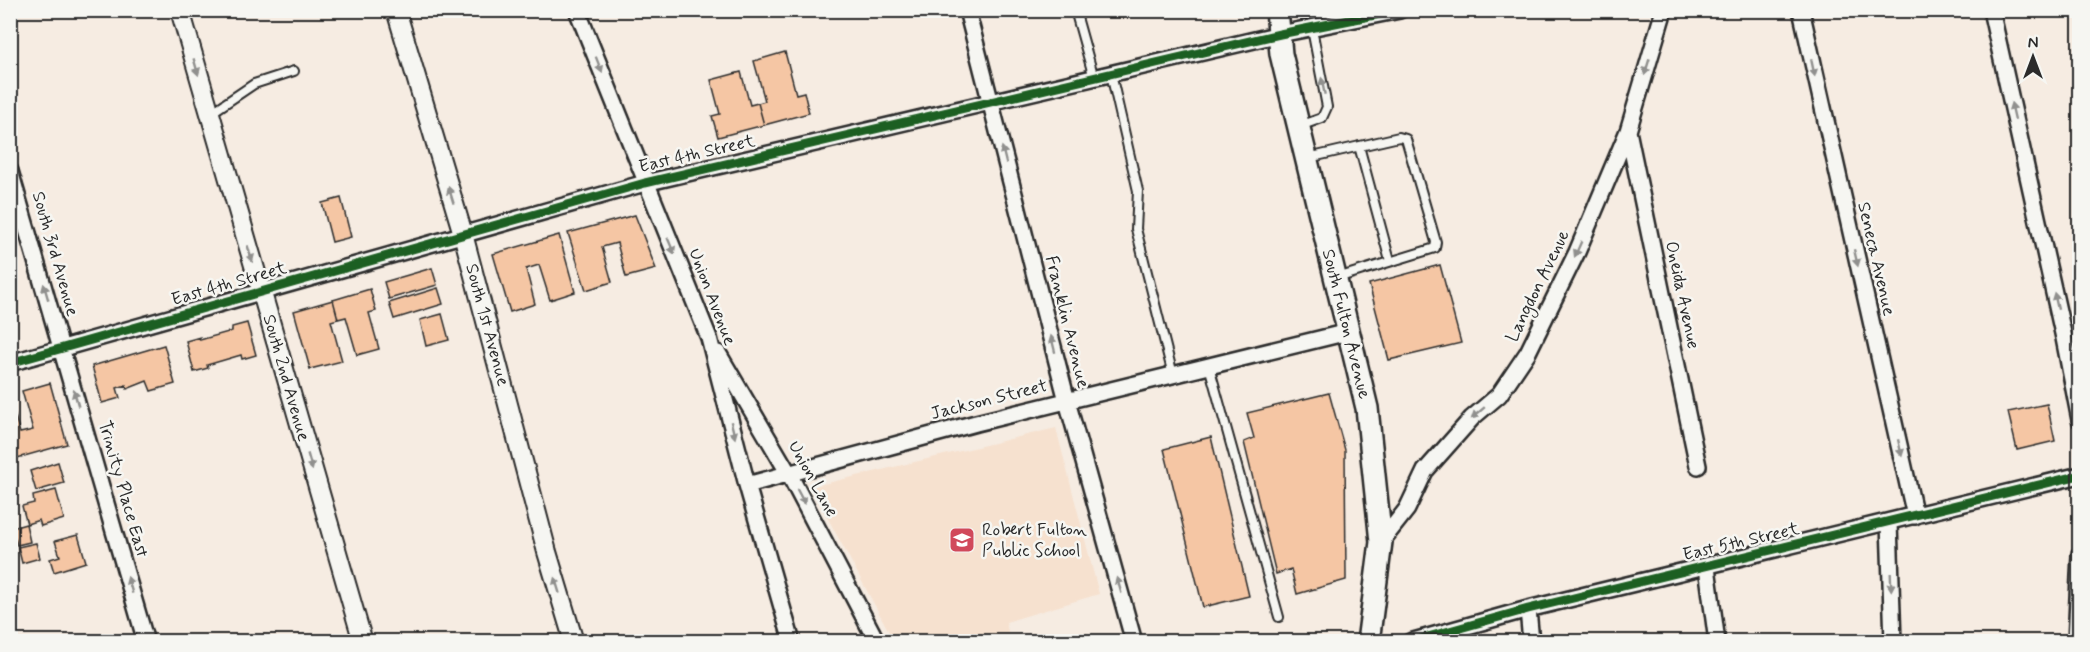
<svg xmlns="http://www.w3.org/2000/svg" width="2090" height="652" font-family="Mynerve,sans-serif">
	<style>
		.built { fill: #f6e1cf }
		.building { fill: #f5c6a4; stroke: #2b2b2b; stroke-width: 1.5 }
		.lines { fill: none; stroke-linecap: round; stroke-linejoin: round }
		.service-casing { stroke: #2b2b2b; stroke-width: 12 }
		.minor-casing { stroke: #2b2b2b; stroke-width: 20 }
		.tertiary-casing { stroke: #2b2b2b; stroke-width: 22 }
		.secondary-casing { stroke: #2b2b2b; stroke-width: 26 }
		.service { stroke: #f6f6f2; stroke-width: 8 }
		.minor { stroke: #f6f6f2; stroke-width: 15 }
		.tertiary { stroke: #f6f6f2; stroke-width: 18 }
		.secondary { stroke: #f6f6f2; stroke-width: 21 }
		.cycleway-casing { stroke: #f6f6f2; stroke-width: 13 }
		.cycleway { stroke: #1b5e20; stroke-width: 9 }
		.oneway { fill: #90908e }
		.labels { text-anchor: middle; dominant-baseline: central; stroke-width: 5; stroke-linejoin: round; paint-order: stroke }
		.street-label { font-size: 18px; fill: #2b2b2b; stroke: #f6f6f2 }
		.poi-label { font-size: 18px; fill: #2b2b2b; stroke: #f6f6f2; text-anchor: start }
	</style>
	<rect width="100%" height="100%" fill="#f6ece2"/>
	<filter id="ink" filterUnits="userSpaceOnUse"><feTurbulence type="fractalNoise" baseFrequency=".0167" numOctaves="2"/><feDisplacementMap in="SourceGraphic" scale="12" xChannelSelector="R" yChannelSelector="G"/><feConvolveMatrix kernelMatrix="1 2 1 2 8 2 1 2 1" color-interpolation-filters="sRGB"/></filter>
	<g filter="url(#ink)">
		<!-- built -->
		<path class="built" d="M1056,428L1099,594L1006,622L1010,641H894L811,487Z"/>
		<!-- building -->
		<path class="building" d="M785,52L796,94L804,92L809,113L764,125L758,103L765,101L754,61Z
			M741,72L750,105L758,103L764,125L718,137L712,116L720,114L711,80Z
			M341,198L351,237L332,242L322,203Z
			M635,215L656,269L626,277L617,243L602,247L612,282L586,290L568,233Z
			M559,235L575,292L550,300L539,265L526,269L535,304L510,312L493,254Z
			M1440,265L1461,343L1389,360L1369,284Z
			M432,268L437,285L389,299L384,282Z
			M438,288L443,304L394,319L389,303Z
			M370,289L376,311L369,313L379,349L357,355L346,317L338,319L333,300Z
			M333,300L338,319L331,321L342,361L310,369L294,311Z
			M442,314L449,340L426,346L420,320Z
			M247,323L256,355L242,359L241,355L207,365L208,368L194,372L186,341L200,337V340L232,331V327Z
			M164,345L175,384L151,391L147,381L127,389L126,385L117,388L120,398L102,403L92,366Z
			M50,383L67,444L10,460V399L20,433L33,430L22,391Z
			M1329,393L1345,450L1346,580L1297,594L1291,569L1276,574L1244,442L1254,438L1247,413Z
			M2047,404L2055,441L2017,450L2008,412Z
			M1211,437L1249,596L1203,607L1164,449Z
			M58,462L64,483L36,491L30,471Z
			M56,490L64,519L41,526L39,520L27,524L22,506L34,503L33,496Z
			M26,524L30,542L17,545L12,528Z
			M78,535L86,562L54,572L50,559L60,556L55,541Z
			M36,543L40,558L22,563L18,547Z"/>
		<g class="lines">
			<!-- service casing -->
			<g class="service-casing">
				<path id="service" d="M1075,10L1094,78
					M1111,74L1138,191L1136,229L1173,375
					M211,113L254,84L294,71
					M1300,126L1322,118L1327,107L1312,29
					M1359,146L1390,261
					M1308,158L1399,137L1406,139L1436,242L1435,248L1337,278
					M1209,366L1279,617"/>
			</g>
			<!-- minor casing -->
			<g class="minor-casing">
				<path id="minor" d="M577,10L709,338L747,485L792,642
					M967,10L1067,401L1134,642
					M1801,10L1915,516
					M1991,10L2064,338L2080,420
					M1628,131L1698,466
					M10,171L146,642
					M718,353L789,474L877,642
					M10,363L645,183L1280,34L1400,10
					M747,485L976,423L1348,332
					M1889,523L1893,642
					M1381,542L1407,509L1425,471L1472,418L1499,395L1528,352L1577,252L1628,131L1664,10
					M1707,567L1717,642
					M1528,609L1531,642
					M1410,642L1528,609L2080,475
					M2076,642L2080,554"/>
			</g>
			<!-- tertiary casing -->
			<g class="tertiary-casing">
				<path id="tertiary" d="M180,10L363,642
					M396,10L463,234L547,552L574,642"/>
			</g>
			<!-- secondary casing -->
			<g class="secondary-casing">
				<path id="secondary" d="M1277,10L1281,54L1367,408L1381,542L1368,642"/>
			</g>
			<!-- service -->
			<use href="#service" class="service"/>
			<!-- minor -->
			<use href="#minor" class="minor"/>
			<!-- tertiary -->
			<use href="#tertiary" class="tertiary"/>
			<!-- secondary -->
			<use href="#secondary" class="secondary"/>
			<!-- cycleway casing -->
			<g class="cycleway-casing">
				<path id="cycleway" d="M10,363L645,183L1280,34L1400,10
					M1410,642L1528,609L2080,475"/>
			</g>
			<!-- cycleway -->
			<use href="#cycleway" class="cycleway"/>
		</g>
		<!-- one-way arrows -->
		<defs><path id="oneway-solid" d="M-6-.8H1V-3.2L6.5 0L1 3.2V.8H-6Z" transform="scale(1.5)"/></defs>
		<g class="oneway">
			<use href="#oneway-solid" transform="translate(599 65) rotate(69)"/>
			<use href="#oneway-solid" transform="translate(196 67) rotate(74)"/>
			<use href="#oneway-solid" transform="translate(1647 67) rotate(107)"/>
			<use href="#oneway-solid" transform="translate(1813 68) rotate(78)"/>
			<use href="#oneway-solid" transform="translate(1323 86) rotate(-101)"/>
			<use href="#oneway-solid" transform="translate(2013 111) rotate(-103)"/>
			<use href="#oneway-solid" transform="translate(1004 155) rotate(-104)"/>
			<use href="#oneway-solid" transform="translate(451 195) rotate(-107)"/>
			<use href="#oneway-solid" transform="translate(671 246) rotate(67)"/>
			<use href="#oneway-solid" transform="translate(1578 249) rotate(114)"/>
			<use href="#oneway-solid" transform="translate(250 254) rotate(74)"/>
			<use href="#oneway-solid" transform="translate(1856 258) rotate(77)"/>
			<use href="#oneway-solid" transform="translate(46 292) rotate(-106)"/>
			<use href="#oneway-solid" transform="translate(2056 301) rotate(-103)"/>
			<use href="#oneway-solid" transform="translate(1053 344) rotate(-104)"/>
			<use href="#oneway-solid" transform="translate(76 398) rotate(-106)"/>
			<use href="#oneway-solid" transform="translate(1478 413) rotate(139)"/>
			<use href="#oneway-solid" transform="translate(733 430) rotate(76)"/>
			<use href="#oneway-solid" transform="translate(1900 448) rotate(77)"/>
			<use href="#oneway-solid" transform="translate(310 462) rotate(74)"/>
			<use href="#oneway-solid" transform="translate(801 497) rotate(62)"/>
			<use href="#oneway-solid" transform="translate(1891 582) rotate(88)"/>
			<use href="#oneway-solid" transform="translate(130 585) rotate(-106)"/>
			<use href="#oneway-solid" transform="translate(557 585) rotate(-107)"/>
			<use href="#oneway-solid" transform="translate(1119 585) rotate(-106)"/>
		</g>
	</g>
	<!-- icons -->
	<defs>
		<g id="school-square" transform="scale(1.35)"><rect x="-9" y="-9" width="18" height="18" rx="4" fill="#d1495b" stroke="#f6f6f2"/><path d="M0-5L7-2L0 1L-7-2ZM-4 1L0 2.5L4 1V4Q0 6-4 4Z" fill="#fff"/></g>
	</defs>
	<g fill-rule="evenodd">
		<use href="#school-square" x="962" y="540"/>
	</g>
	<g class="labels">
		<!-- street labels -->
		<g class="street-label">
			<text transform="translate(697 154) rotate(-13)">East 4th Street</text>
			<text transform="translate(55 254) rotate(74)">South 3rd Avenue</text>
			<text transform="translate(1876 259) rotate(77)">Seneca Avenue</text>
			<text transform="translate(229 284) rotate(-16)">East 4th Street</text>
			<text transform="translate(1538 286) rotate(-64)">Langdon Avenue</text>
			<text transform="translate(1682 295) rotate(78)">Oneida Avenue</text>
			<text transform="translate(712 297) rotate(69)">Union Avenue</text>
			<text transform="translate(1067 322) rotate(76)">Franklin Avenue</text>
			<text transform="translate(1346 324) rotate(76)">South Fulton Avenue</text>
			<text transform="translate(487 325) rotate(75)">South 1st Avenue</text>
			<text transform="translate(286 378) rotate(74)">South 2nd Avenue</text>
			<text transform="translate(989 400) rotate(-14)">Jackson Street</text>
			<text transform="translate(813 479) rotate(61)">Union Lane</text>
			<text transform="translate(123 489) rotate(74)">Trinity Place East</text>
			<text transform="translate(1741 542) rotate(-13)">East 5th Street</text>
		</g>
		<!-- poi labels -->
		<g class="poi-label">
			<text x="982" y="530">Robert Fulton<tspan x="982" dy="21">Public School</tspan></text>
		</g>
	</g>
	<!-- margin -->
	<rect width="2090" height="652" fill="none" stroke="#f6f6f2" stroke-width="36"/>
	<rect x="18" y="18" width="2054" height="616" fill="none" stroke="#2b2b2b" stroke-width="2" filter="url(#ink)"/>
	<!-- north arrow -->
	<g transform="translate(2033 57)" stroke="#f6f6f2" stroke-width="4.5" paint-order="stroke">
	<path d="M0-4.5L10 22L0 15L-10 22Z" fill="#2b2b2b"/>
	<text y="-9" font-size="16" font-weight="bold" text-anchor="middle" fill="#2b2b2b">N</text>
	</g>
</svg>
